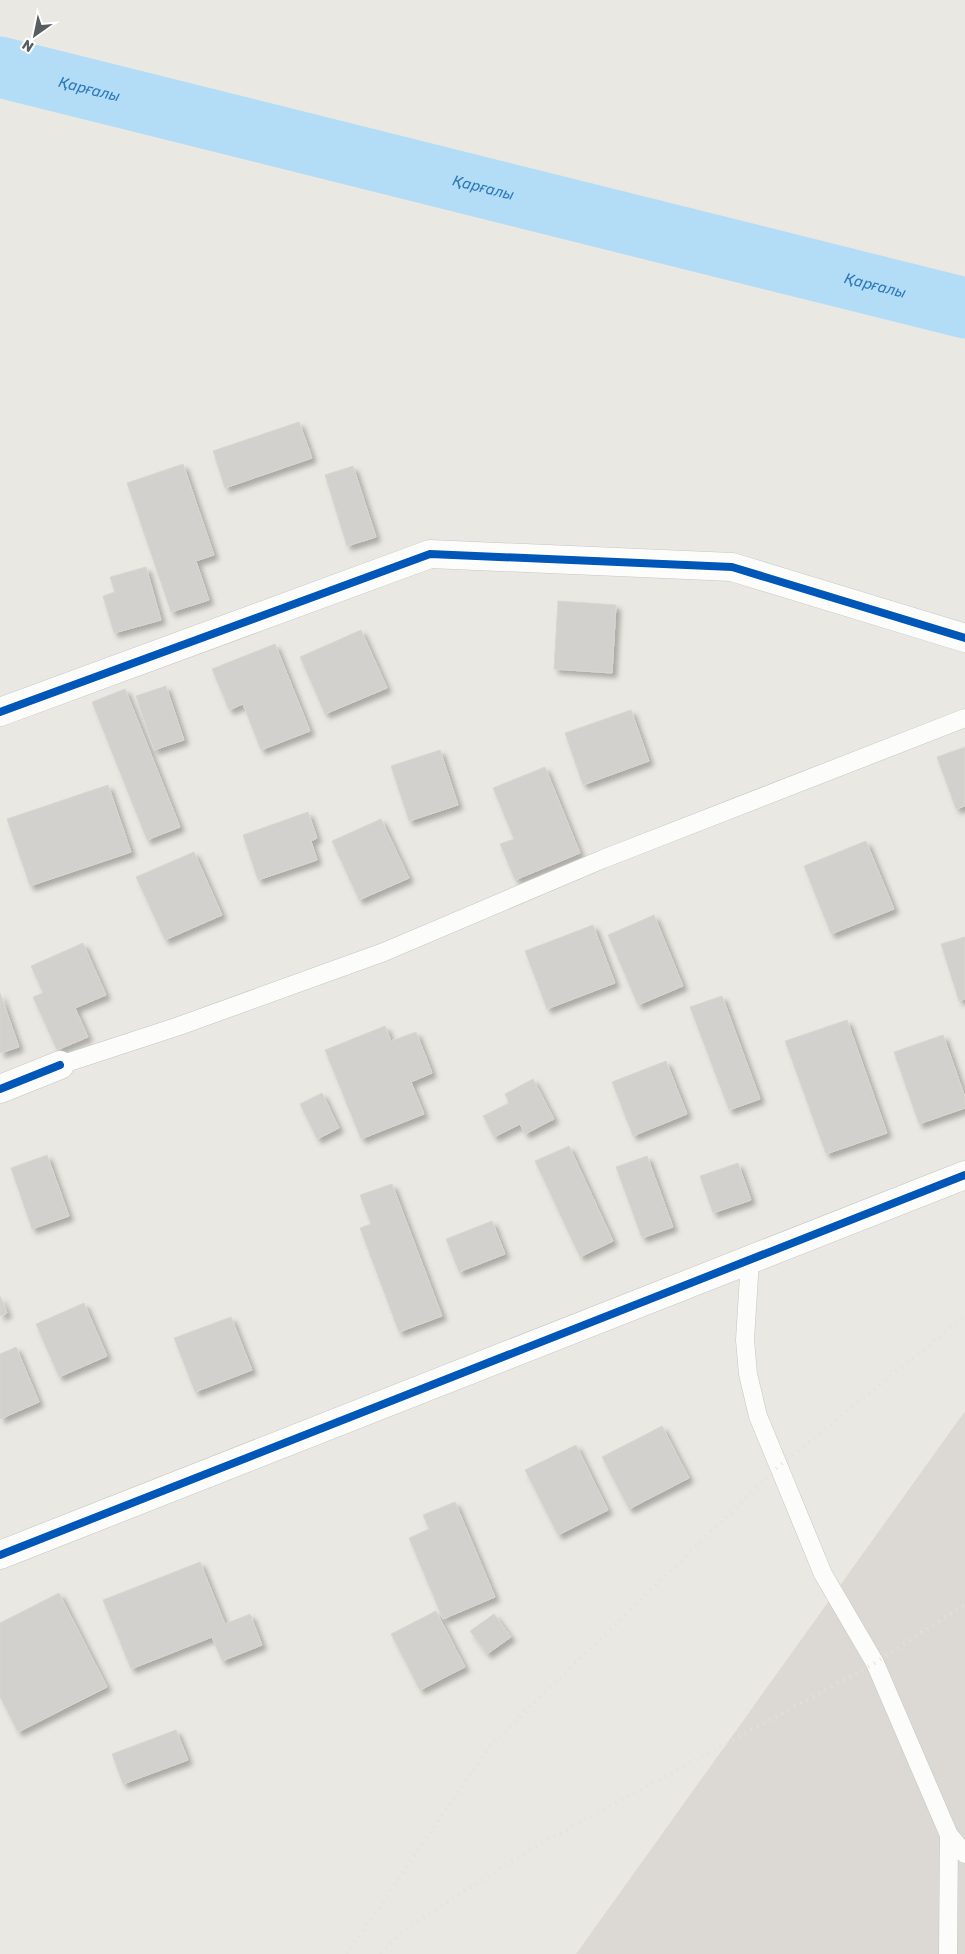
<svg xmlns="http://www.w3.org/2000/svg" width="965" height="1954" font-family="Rubik,sans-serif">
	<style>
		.industrial { fill: #dcd9d4 }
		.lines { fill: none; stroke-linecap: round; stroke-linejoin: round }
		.river { stroke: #b3ddf6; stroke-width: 61 }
		.building { fill: #d2d1cd; stroke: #d9d6d1; filter: url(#shadow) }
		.service-casing { stroke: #c5c6c4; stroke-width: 19 }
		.minor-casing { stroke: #c5c6c4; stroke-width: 29 }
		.tertiary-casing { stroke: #c5c6c4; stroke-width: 29 }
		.service { stroke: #fcfcfb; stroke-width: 18 }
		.minor { stroke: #fcfcfb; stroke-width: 28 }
		.tertiary { stroke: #fcfcfb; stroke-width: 28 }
		.rail { stroke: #e2e2e1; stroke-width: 4; stroke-dasharray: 1 6; stroke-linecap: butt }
		.cycleway-casing { stroke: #fff; stroke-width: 11 }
		.cycleway { stroke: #0057b8; stroke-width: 8 }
		.labels { text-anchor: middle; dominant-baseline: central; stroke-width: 4; stroke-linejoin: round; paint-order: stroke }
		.water-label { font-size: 15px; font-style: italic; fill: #2f7abb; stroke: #fff }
	</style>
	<defs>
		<filter id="shadow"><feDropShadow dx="4.5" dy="4.5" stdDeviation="2.5" flood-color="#0004"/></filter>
	</defs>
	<rect width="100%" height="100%" fill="#eae8e2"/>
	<!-- industrial -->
	<path class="industrial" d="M965,1411V1954H576Z"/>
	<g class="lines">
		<!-- river -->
		<path class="river" id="s1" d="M0,67L965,308"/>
	</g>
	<!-- building -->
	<path class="building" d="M299,422L312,458L225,488L213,451Z
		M183,464L214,555L196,561L209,600L171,612L127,483Z
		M353,466L376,537L347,546L325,475Z
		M146,567L161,620L114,633L103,596L115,592L110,577Z
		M558,601L616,605L612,673L554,669Z
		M361,630L387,688L325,714L300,657Z
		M275,644L310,731L261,750L243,704L229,710L212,669Z
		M166,686L184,740L154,750L136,696Z
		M125,689L180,827L147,840L92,702Z
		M631,710L649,761L583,785L565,733Z
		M965,747V806L956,809L937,757Z
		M440,750L458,805L409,821L391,766Z
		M545,767L580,853L515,880L500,844L514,839L493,788Z
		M108,785L131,852L30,886L7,819Z
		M308,812L317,838L311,841L317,860L258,880L243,835Z
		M381,819L409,878L359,900L332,841Z
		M866,841L894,909L831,934L804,866Z
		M194,852L222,915L165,940L136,877Z
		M654,915L683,986L638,1005L608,935Z
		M593,925L615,983L547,1009L525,951Z
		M965,937V999L959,1001L941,944Z
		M83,943L106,995L75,1008L88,1037L57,1050L33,997L43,993L31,966Z
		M0,993L19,1047L0,1053Z
		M722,996L760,1099L729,1110L690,1007Z
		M847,1020L887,1133L826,1154L785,1041Z
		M385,1026L391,1041L416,1032L432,1073L411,1082L424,1114L361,1139L325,1050Z
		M943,1035L965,1097V1108L919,1124L894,1052Z
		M666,1061L687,1114L633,1136L612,1082Z
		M533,1079L554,1119L525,1134L520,1124L494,1137L483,1116L509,1103L505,1094Z
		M322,1093L339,1128L317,1139L300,1104Z
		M569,1146L613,1241L580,1257L535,1161Z
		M47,1155L69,1216L32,1229L11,1168Z
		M647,1156L673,1227L642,1238L616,1167Z
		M738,1163L751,1200L713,1213L700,1176Z
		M392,1184L442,1316L399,1332L360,1228L371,1224L360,1195Z
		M492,1221L505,1254L459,1272L446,1239Z
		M0,1296L7,1313L0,1316Z
		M84,1303L107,1356L59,1377L36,1324Z
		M231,1317L252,1370L195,1392L174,1338Z
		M16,1347L39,1402L0,1419V1354Z
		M662,1426L689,1478L629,1509L602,1457Z
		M576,1445L608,1510L558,1535L525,1470Z
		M455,1502L495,1597L443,1619L409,1538L429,1529L423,1515Z
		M200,1562L225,1624L250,1614L262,1645L222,1661L212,1637L131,1669L103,1600Z
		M59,1593L107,1687L18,1732L0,1697V1623Z
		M436,1611L465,1667L420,1690L391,1634Z
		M494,1614L511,1637L487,1654L470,1631Z
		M176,1730L188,1760L123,1784L112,1754Z"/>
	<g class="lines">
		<!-- service casing -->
		<g class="service-casing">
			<path id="service" d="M60,1065L179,1026L384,952L603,859L965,718
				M750,1260L745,1340L748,1374L758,1416L823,1574L875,1663L949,1835L965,1854
				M948,1954L949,1835"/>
		</g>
		<!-- minor casing -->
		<g class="minor-casing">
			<path id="minor" d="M0,712L430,554L732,567L965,638
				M0,1089L60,1065"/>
		</g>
		<!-- tertiary casing -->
		<g class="tertiary-casing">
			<path id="tertiary" d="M0,1555L965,1175"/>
		</g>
		<!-- service -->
		<use href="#service" class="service"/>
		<!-- minor -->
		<use href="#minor" class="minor"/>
		<!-- tertiary -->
		<use href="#tertiary" class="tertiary"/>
		<!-- rail -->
		<path class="rail" d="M347,1954L490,1746L779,1466L965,1316
			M381,1954L406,1929L529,1850L875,1663L965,1604"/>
		<!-- cycleway casing -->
		<g class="cycleway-casing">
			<path id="cycleway" d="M0,712L430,554L732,567L965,638
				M0,1089L60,1065
				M0,1555L965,1175"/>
		</g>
		<!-- cycleway -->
		<use href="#cycleway" class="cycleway"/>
	</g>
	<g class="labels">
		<!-- water labels -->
		<g class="water-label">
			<text stroke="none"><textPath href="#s1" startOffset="92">Қарғалы</textPath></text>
			<text stroke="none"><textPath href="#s1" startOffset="498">Қарғалы</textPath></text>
			<text stroke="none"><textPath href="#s1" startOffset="902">Қарғалы</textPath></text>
		</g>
	</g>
	<!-- north arrow -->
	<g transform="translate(35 35) rotate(213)" stroke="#ffffff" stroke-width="4" paint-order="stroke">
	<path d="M0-4L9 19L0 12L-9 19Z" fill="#575c61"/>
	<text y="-8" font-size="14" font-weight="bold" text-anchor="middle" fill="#575c61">N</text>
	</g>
</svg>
